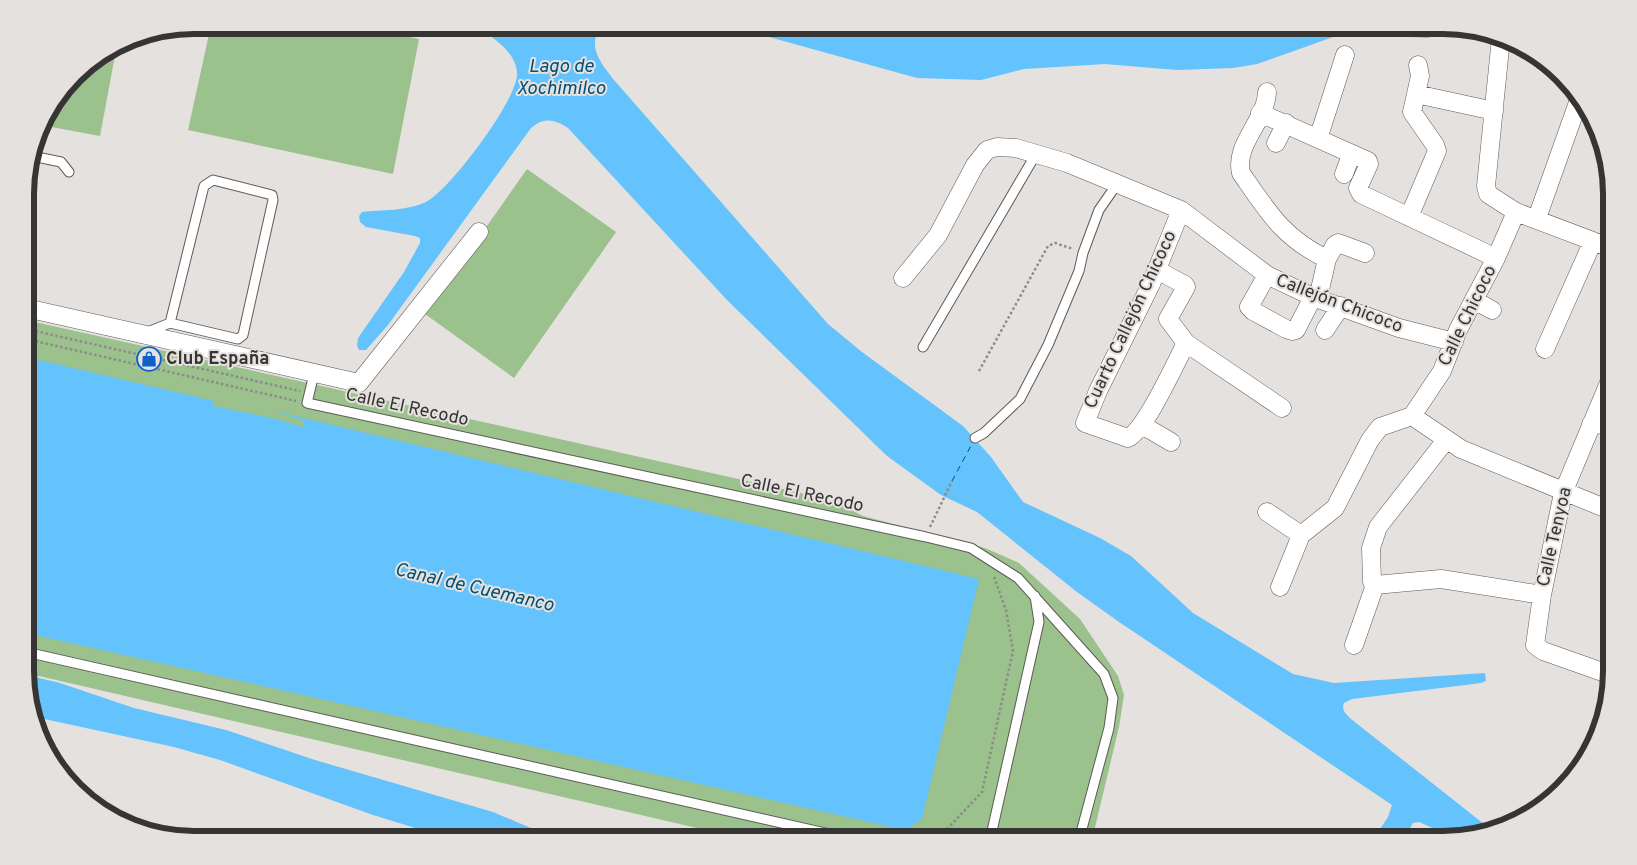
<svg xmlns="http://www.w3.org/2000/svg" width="1637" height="865" font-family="Overpass,sans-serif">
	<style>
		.green { fill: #9bc18c }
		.water { fill: #64c2fc }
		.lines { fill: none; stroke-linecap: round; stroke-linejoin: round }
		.ferry { stroke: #015075; stroke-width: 1; stroke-dasharray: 6 5; stroke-linecap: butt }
		.service-casing { stroke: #5e5a58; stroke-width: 11 }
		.minor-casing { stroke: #5e5a58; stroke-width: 19 }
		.path { stroke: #8d8a88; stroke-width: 2.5; stroke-dasharray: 2.5 2.5; stroke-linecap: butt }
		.service { stroke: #fff; stroke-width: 9 }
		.minor { stroke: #fff; stroke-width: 18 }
		.labels { text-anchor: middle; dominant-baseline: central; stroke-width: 4; stroke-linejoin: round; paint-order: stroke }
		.street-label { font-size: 18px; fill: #373534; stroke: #e5e1de }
		.poi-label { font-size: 18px; font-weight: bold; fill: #373534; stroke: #e5e1de; text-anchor: start }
		.water-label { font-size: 19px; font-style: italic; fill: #015075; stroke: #e5e1de }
		.rim { fill: none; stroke: #373534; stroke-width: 6 }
	</style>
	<rect width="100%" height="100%" fill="#e5e1de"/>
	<!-- green -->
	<path class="green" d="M211,25H354L419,39L393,174L188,130Z
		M117,45L100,136L41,125L42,119L82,67Z
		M527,169L616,232L514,378L425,314Z
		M26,320L801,493L835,502L863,516L985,548L1019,563L1080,619L1118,676L1124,695L1119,727L1092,840H749L26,673Z"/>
	<!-- water -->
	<path class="water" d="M475,25H603C585,45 601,63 614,80L828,324L862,352L963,426L991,457L1023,502L1100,538L1131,556L1193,613L1293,674L1334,683L1485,673L1486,681L1481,683L1352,699L1344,703C1341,710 1346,714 1351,719L1489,828L1457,839L1419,822L1413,823L1403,840H1373L1388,817L1392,805L1119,622L1077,592L977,512L941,495L887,456L727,300L568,128C554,119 544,117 531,128L388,325L366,350H359L357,345L358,338L404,272L420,243V238L415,236L366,227L360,222L359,216L362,212C382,210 407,211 426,202C449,191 520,97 517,72C515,50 491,37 475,25Z
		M713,25H1014C1090,41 1165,28 1242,25C1309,22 1377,25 1444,25L1462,29L1427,38L1364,34L1333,37L1257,64L1233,68L1177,70L1105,64L1024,69L981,80L917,78L769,37Z
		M26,357L214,401L213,406L272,418L303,427L304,421L274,411L979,579L922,819L905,830L26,633Z
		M26,675L60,683L134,708L226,730L315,760L493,812L559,840H454L373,815L220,760L174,747L35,717L26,694Z"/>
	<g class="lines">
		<!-- ferry -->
		<path class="ferry" d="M952,481L973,442"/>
		<!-- service casing -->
		<g class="service-casing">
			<path id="service" d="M32,156L61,162L69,172
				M145,333L170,323L238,339L243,335L273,200L272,195L213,180L204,186L170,323
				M923,347L1036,154
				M314,374L307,403L926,537L971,548L1018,578L1104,674L1113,698L1109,728L1079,840
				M975,438L984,433L1020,399L1048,345L1079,271L1083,253L1099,210L1117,184
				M26,652L856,840
				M990,840L1039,622L1035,596"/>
		</g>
		<!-- minor casing -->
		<g class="minor-casing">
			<path id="minor" d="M1501,38L1486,186L1488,194L1516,212L1611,248
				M1267,92C1266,121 1234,144 1241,173C1268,212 1283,238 1327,259L1318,298
				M1416,94L1494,111
				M1260,113L1368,161L1369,164L1358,188L1361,194L1496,258
				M1318,139L1345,55
				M1276,143L1286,123
				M1344,174L1351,155
				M1181,210L1151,284L1098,391L1085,423L1128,438C1146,429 1175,364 1186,343
				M1409,217L1437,151L1435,145L1412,112L1420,76L1418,65
				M1537,218L1580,97
				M1327,259L1335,245L1338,243L1365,253
				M1157,270L1185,285L1186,287L1168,319L1186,343L1282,408
				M1267,275L1249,307L1253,311L1286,329L1292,331L1296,330L1313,297
				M903,278L938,235L975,165L987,150L997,147L1016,148L1067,163L1181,210L1267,275L1313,297L1399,328L1454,342
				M1474,300L1492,310
				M26,308L359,383L479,232
				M1325,330L1341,306
				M1545,349L1593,241
				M1611,378L1563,493L1542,595L1535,645L1543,651L1611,675
				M1412,416L1442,371L1458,330L1496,258L1516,212
				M1412,416L1461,449L1612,511
				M1591,424L1611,425
				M1142,425L1171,442
				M1267,512L1301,535
				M1301,535L1335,508L1370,440L1380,427L1412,416
				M1375,585L1372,582L1371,548L1378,527L1446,440
				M1375,585L1441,579L1542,595
				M1280,587L1301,535
				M1354,645L1375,585"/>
		</g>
		<!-- path -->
		<path class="path" d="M26,329L300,391
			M26,339L296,401
			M979,371L1048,246L1055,243L1073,249
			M930,527L952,481
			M930,840L947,829L982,792L1013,651L1006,610L994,577"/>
		<!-- service -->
		<use href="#service" class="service"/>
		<!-- minor -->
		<use href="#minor" class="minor"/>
	</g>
	<!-- icons -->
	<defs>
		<g id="shop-ring" transform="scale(1.25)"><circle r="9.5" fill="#e5e1de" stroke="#0f60ca" stroke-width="1.5"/><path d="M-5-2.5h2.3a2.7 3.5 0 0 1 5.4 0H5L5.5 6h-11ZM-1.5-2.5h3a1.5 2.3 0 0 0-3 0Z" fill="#0f60ca"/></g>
	</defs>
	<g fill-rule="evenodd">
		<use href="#shop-ring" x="149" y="359"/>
	</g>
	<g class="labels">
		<!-- street labels -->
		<g class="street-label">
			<text transform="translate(1339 304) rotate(21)">Callejón Chicoco</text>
			<text transform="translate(1468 316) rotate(-64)">Calle Chicoco</text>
			<text transform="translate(1131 320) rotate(-65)">Cuarto Callejón Chicoco</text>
			<text transform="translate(407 408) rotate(12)">Calle El Recodo</text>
			<text transform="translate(802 494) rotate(12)">Calle El Recodo</text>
			<text transform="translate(1555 537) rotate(-77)">Calle Tenyoa</text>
		</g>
		<!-- poi labels -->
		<g class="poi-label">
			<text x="166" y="359">Club España</text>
		</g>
		<!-- water labels -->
		<g class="water-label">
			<text x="561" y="67">Lago de<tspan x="561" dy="22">Xochimilco</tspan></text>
			<text transform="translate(474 588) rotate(13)">Canal de Cuemanco</text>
		</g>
	</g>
	<!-- crop -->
	<path d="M0 0H1637V865H0ZM194 34H1443A160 160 0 0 1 1603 194V671A160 160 0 0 1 1443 831H194A160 160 0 0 1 34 671V194A160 160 0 0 1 194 34Z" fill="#e5e1de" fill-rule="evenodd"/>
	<path class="rim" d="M194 34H1443A160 160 0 0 1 1603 194V671A160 160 0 0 1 1443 831H194A160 160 0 0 1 34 671V194A160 160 0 0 1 194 34Z"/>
</svg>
